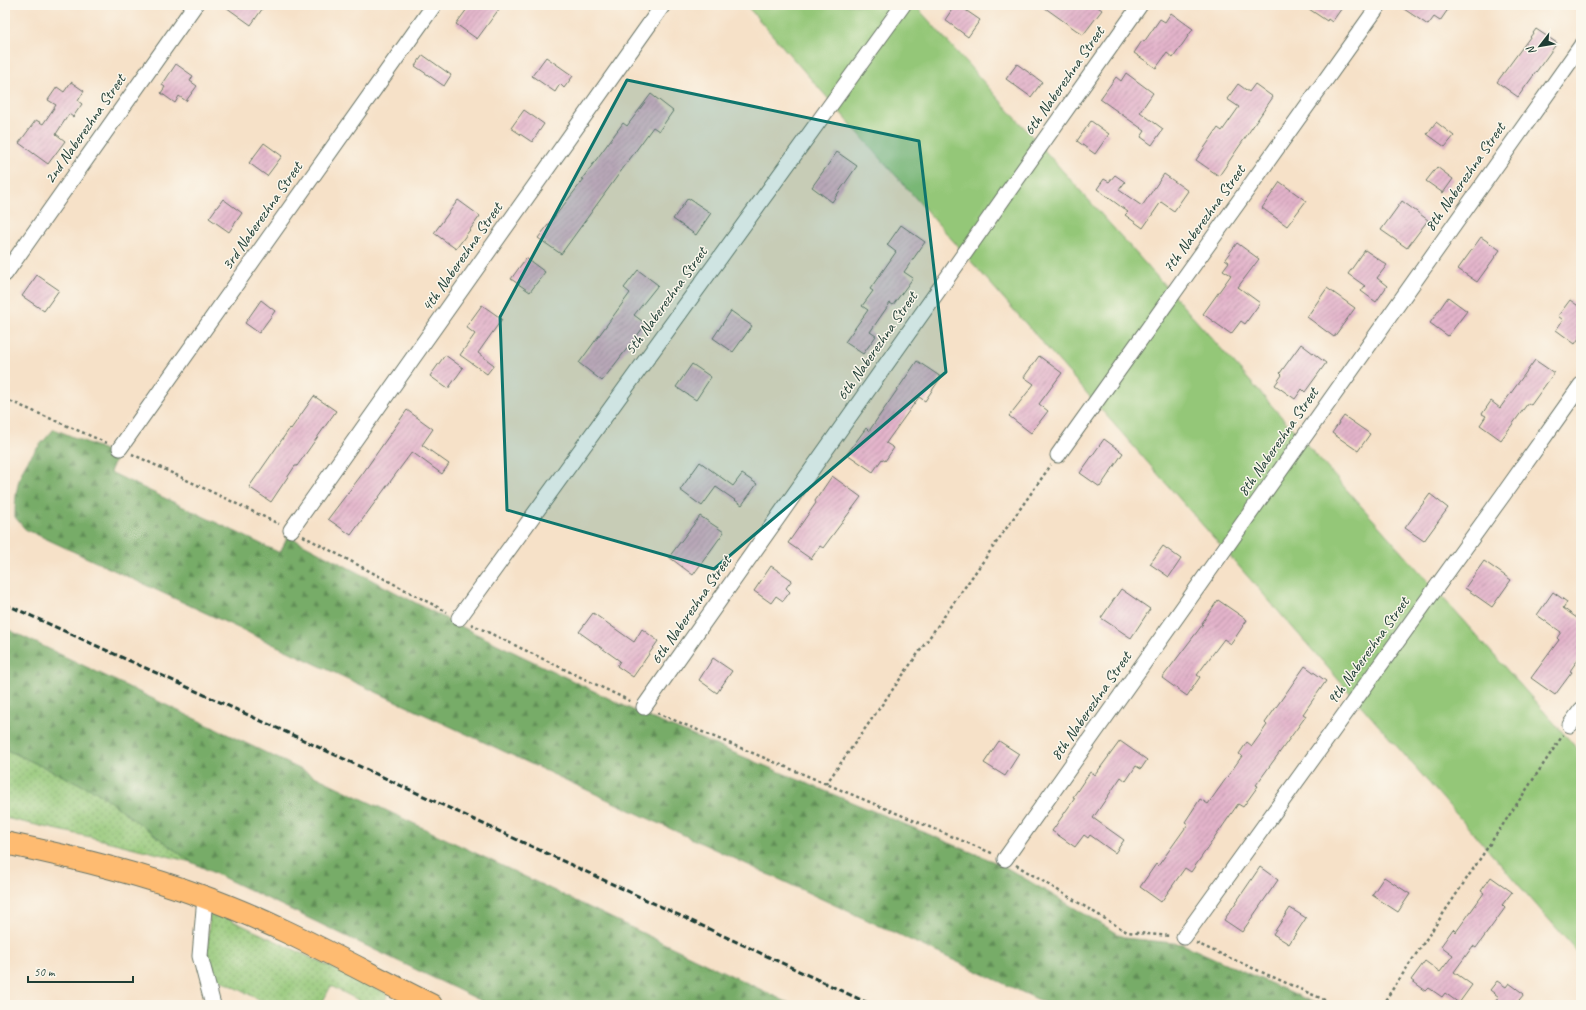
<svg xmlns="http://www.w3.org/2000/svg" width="1586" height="1010" font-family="Caveat,sans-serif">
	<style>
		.grass { fill: url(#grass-dots); stroke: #5a8256 }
		.forest { fill: url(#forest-firs); stroke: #4b744e }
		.green { fill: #94c778; stroke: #5a8256 }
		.building { fill: url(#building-hatch) }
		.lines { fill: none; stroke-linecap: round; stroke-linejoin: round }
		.minor-casing { stroke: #6a7668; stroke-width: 17 }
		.primary-casing { stroke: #6a7668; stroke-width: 24 }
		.path { stroke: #6a7668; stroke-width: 2.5; stroke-dasharray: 3 3; stroke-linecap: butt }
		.minor { stroke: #fff; stroke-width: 15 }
		.primary { stroke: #febb71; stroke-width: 22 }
		.rail { stroke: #1f3d34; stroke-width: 3; stroke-dasharray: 6 3; stroke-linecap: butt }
		.marked { fill: #0f766e; fill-opacity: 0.2; stroke: #0f766e; stroke-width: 3; stroke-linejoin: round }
		.labels { text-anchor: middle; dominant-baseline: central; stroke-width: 3; stroke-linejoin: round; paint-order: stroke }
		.street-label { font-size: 16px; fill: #1f3d34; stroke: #fbf7ec }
	</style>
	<defs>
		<pattern id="grass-dots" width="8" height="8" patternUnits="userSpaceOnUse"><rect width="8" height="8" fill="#94c778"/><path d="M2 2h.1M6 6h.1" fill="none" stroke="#78a363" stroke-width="1.8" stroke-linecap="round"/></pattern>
		<pattern id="forest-firs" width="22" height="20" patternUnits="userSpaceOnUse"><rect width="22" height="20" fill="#77ac68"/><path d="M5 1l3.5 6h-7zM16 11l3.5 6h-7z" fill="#618d56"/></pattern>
		<pattern id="building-hatch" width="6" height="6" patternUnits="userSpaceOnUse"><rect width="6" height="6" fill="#e3b3ca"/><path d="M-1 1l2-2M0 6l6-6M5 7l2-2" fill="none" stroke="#b793a5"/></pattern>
	</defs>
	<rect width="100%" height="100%" fill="#fbf7ec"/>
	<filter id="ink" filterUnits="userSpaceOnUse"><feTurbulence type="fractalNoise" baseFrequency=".025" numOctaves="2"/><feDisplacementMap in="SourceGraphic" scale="8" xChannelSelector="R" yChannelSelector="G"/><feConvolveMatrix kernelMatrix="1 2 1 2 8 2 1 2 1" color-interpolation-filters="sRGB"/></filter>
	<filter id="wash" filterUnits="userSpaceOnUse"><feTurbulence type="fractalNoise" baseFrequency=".012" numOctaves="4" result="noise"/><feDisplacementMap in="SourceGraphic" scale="16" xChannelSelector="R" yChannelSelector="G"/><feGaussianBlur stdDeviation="0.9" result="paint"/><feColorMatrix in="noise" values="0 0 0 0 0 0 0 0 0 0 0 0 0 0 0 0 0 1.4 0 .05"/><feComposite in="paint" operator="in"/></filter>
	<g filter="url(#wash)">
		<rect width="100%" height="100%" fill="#f6e1c8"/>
		<!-- grass -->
		<path class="grass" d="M5,749L97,792L191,862L90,837L5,818Z
			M210,910L388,994L383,1005H368L331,986L321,1005H270L211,975L207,955Z"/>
		<!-- forest -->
		<path class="forest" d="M54,429L117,455L110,472L280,553L288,536L456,624L641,714L1002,865L1125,938L1182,944L1319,1005H1050L25,529L15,517C15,502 16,488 21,474C27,457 43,442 54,429Z
			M5,628L793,1005H490L191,862L97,792L5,749Z"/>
		<!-- green -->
		<path class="green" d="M746,5H915L1581,753V956Z"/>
		<g id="blocks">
			<!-- building -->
			<path class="building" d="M223,5H265L251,25Z
				M470,5H502L477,39L456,24Z
				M955,5H958L980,20L968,37L945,20Z
				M1041,5H1095L1102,10L1083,35Z
				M1303,5H1344L1332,22L1328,19L1327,21Z
				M1398,5H1451L1440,21L1434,17L1428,25Z
				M1171,13L1193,29L1173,58L1167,53L1156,68L1134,53L1142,41L1144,42L1160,19L1165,22Z
				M1536,29L1557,43L1518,97L1497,82Z
				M423,55L451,75L444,86L415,66Z
				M546,57L573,76L564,88L560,84L555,92L532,76Z
				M176,64L193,76L190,81L197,86L186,101L179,96L175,103L161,93L165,87L162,85Z
				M1017,64L1042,82L1031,97L1006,79Z
				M1126,73L1153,93L1140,112L1163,129L1152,145L1141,137L1145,131L1100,99L1116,77L1121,81Z
				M71,82L84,91L78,101L82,104L73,117L69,114L56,134L65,141L48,164L19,143L36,120L43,124L56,105L48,100L57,87L64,92Z
				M1238,84L1249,92L1255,84L1273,97L1219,176L1196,160L1218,128L1222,131L1239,107L1227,99Z
				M651,94L673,111L659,131L653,127L561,254L538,238L584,179H582L623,123L627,126Z
				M524,110L544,124L532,142L511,128Z
				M1091,121L1109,134L1095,154L1077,141Z
				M1436,122L1454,136L1445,147L1427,134Z
				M264,143L282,156L267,176L249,163Z
				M837,152L857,166L832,202L812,187Z
				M1437,167L1453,179L1443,193L1426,181Z
				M1164,174L1188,191L1174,211L1161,202L1143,228L1125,215L1128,212L1097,189L1104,179L1109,182L1115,175L1125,182L1119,190L1142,206Z
				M1280,182L1306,201L1287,226L1262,208Z
				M688,198L711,213L696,235L673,219Z
				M223,199L242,213L229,232L209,218Z
				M458,200L480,216L456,249L434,233Z
				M1402,201L1428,220L1407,248L1381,230Z
				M901,225L925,242L904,272L913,278L893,305L890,303L870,332L876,336L863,354L845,342L868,310L862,306L873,291L870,289L896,252L887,245Z
				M1481,237L1500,250L1477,282L1458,269Z
				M1237,243L1259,259L1238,287L1260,303L1245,324L1241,321L1231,334L1203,314L1231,275L1223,270L1229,262L1225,259Z
				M1365,250L1387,265L1377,278L1387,286L1376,302L1361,291L1365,286L1348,274Z
				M526,258L545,272L530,292L511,279Z
				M638,270L658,285L634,315L646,324L602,381L579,363L630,293L624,288Z
				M37,275L59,290L44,311L22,296Z
				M1327,288L1355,308L1334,337L1307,317Z
				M1448,297L1467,311L1448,336L1430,323Z
				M261,300L275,311L259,333L245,323Z
				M1570,300L1581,308V335L1575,344L1556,330L1563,320L1558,316Z
				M482,305L502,319L478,353L494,365L487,374L460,355L475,334L466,327Z
				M731,311L752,326L733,352L713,338Z
				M1301,344L1326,363L1305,392L1302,389L1295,399L1275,385L1282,375L1280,373Z
				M445,355L463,368L448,389L430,376Z
				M1039,356L1062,373L1039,404L1048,411L1031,433L1009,416L1034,384L1024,377Z
				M1535,360L1554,373L1531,405L1528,403L1501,440L1480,425L1486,416L1482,414L1491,401L1500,408Z
				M917,361L941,377L925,401L919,397L886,443L894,448L885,461L882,459L873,472L847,454L866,428L869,431Z
				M692,364L711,377L696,400L676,387Z
				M314,396L336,411L297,466H295L271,502L249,487L290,428L291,429Z
				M407,410L433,429L422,445L449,464L442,474L412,452L351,535L328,519L363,473Z
				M1344,416L1370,434L1358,451L1332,433Z
				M1104,439L1123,453L1100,487L1080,473Z
				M700,462L733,486L742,474L757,484L742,505L716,487L702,506L680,490Z
				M832,476L861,497L823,548L820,546L811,559L788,543L816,503L815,501Z
				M1430,494L1448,508L1424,541L1405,528Z
				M700,516L724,532L693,575L669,557Z
				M1163,546L1181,559L1169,577L1150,564Z
				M1484,561L1511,580L1492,607L1465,588Z
				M771,566L792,580L786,588L790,592L783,601L776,596L771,603L754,591Z
				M1121,589L1150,609L1131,638L1101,618Z
				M1553,592L1567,602L1563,608L1581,621V655L1570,671L1572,672L1555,695L1531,678L1559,640L1557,638L1561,632L1537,615Z
				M1218,600L1247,620L1231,644L1224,639L1197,675L1200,677L1187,696L1162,678L1203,624L1202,623Z
				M593,613L634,642L642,629L658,641L633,677L617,666L620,661L579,632Z
				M713,658L732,671L717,693L699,680Z
				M1305,666L1326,681L1303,714L1306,716L1256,785L1258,786L1243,807L1238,804L1191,872L1185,868L1161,902L1140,887L1156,864L1158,866L1188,824L1185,822L1200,799L1208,804L1242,756L1239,754L1247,742L1252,746L1267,725L1265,723Z
				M999,741L1019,754L1005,776L984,763Z
				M1120,741L1147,760L1141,769L1136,766L1126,781L1121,777L1093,818L1124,840L1115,853L1090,835L1088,838L1084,835L1075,847L1052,831L1075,798L1073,797L1090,772L1095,775Z
				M1260,867L1278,880L1242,932L1224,920Z
				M1384,877L1410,894L1398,912L1372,895Z
				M1491,877L1512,892L1502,905L1505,908L1476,948L1473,946L1454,972L1472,985L1459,1003L1445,993L1442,997L1429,988L1426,991L1411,980L1425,961L1440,972L1453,955L1441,946L1453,929L1456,932L1484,893L1481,891Z
				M1290,908L1306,918L1289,944L1273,934Z
				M1497,981L1506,987L1509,983L1524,994L1515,1005H1492L1499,997L1490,990Z"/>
		</g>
	</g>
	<g filter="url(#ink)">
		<use href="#blocks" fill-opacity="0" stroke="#6a7668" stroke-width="1"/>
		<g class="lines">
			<!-- minor casing -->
			<g class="minor-casing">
				<path id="minor" d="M5,274L195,5
					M120,448L434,5
					M1058,455L1379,5
					M291,530L663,5
					M459,618L903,5
					M644,707L1140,5
					M1570,725L1581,710
					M1005,859L1581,46
					M205,897L200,956L213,1005
					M1184,937L1503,495L1581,385"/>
			</g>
			<!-- primary casing -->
			<g class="primary-casing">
				<path id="primary" d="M5,843C73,857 139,873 204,897C282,925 356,968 431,1005"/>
			</g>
			<!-- path -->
			<path class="path" d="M5,399L107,443
				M132,454L279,524
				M303,536L447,612
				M471,624L632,702
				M657,713L994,854
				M826,784L1051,465
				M1016,865L1127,932L1170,936
				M1196,943L1336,1005
				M1382,1005L1563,735"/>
			<!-- minor -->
			<use href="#minor" class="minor"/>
			<!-- primary -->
			<use href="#primary" class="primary"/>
			<!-- rail -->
			<path class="rail" d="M5,604L301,739L872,1005"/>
		</g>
	</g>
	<!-- marked area -->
	<path class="marked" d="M627,80L919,141L946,372L714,569L507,510L500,317Z"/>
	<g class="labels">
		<!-- street labels -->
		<g class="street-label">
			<text transform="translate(1064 81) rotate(-55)">6th Naberezhna Street</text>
			<text transform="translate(85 129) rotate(-55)">2nd Naberezhna Street</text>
			<text transform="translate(1465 177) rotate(-55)">8th Naberezhna Street</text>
			<text transform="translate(262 216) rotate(-55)">3rd Naberezhna Street</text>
			<text transform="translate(1204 219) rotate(-54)">7th Naberezhna Street</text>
			<text transform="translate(462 257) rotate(-55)">4th Naberezhna Street</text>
			<text transform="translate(666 301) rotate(-54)">5th Naberezhna Street</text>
			<text transform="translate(877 346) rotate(-55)">6th Naberezhna Street</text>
			<text transform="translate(1278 442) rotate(-55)">8th Naberezhna Street</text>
			<text transform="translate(691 610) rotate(-55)">6th Naberezhna Street</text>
			<text transform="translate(1368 651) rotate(-54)">9th Naberezhna Street</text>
			<text transform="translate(1091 706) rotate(-55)">8th Naberezhna Street</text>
		</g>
	</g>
	<!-- margin -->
	<rect width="1586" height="1010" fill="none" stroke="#fbf7ec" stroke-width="20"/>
	<!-- north arrow -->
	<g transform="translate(1540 46) rotate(239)" stroke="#fbf7ec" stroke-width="3" paint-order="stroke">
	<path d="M0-3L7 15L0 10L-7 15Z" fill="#1f3d34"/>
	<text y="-6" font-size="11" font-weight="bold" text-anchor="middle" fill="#1f3d34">N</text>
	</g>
	<!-- scale -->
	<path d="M28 976v6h105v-6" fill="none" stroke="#1f3d34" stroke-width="2"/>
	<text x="34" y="976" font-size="12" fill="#1f3d34" stroke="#fbf7ec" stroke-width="3" paint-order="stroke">50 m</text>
</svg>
